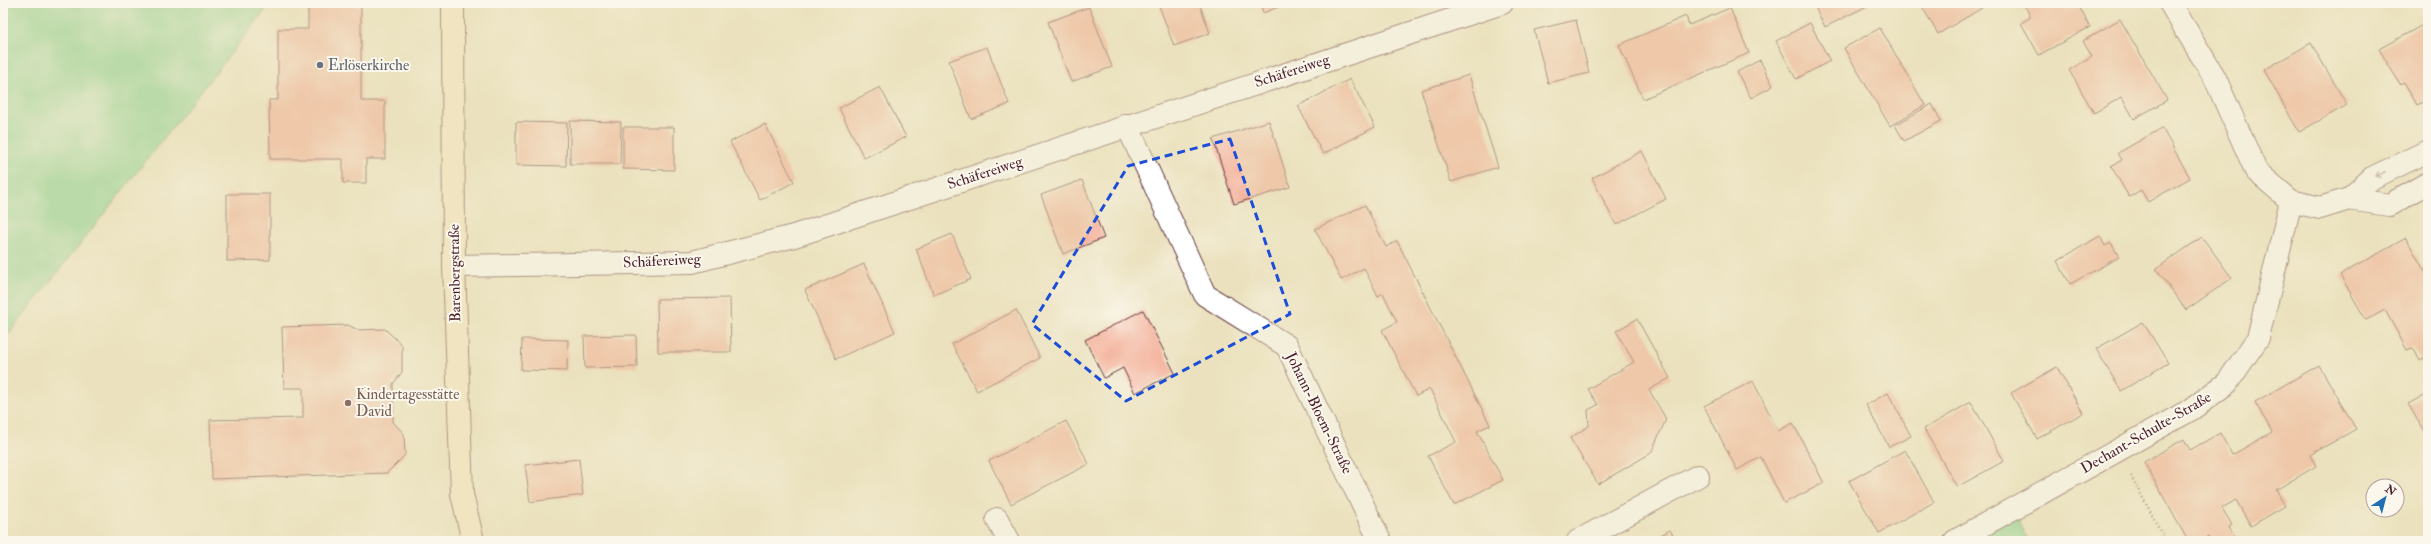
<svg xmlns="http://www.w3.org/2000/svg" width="2431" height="544" font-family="'IM FELL Double Pica',serif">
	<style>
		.green { fill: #82d190; stroke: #66785e }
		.building { fill: #f3a891 }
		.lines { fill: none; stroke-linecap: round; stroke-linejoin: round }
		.street-casing { stroke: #623c41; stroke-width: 24 }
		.secondary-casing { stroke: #623c41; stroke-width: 24 }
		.path { stroke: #623c41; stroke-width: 2.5; stroke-dasharray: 1 3; stroke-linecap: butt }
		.street { stroke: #fff; stroke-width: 22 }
		.secondary { stroke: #f7e8c3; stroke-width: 22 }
		.oneway { stroke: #ae9aa0 }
		.marked { fill: none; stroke: #1d4ed8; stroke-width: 3; stroke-dasharray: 8 5; stroke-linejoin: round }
		.worship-dot { fill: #6b7280; stroke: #fbf7ec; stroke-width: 1.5 }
		.education-dot { fill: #8d6e63; stroke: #fbf7ec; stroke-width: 1.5 }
		.labels { text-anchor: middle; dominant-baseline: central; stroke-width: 4; stroke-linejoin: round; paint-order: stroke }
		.worship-label { font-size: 15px; fill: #5b616d; stroke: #fbf7ec; text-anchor: start }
		.street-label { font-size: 15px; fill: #4a1f2b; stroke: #fbf7ec }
		.education-label { font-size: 15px; fill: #785e54; stroke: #fbf7ec; text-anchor: start }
	</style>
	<rect width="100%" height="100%" fill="#fbf7ec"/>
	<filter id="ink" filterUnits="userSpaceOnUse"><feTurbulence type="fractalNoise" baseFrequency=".025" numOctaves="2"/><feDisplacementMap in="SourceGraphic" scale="8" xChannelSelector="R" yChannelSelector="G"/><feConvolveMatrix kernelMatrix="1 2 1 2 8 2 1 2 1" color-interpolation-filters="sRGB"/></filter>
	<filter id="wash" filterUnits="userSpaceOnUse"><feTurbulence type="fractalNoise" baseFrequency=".012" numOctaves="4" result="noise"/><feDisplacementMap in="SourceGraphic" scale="16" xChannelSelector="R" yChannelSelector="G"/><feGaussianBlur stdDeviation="0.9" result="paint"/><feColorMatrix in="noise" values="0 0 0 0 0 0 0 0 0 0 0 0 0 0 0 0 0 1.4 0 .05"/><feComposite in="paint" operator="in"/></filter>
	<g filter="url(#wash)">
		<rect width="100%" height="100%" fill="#ebe1be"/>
		<!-- green -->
		<path class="green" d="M3,3H271L3,341Z
			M2016,515L2030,541H1971Z"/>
		<g id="blocks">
			<!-- building -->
			<path class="building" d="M1158,3H1199L1210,33L1174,46Z
				M1260,3H1289L1263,13Z
				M1813,3H1868L1869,5L1825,27Z
				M1920,3H1979L1982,8L1938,34Z
				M2023,3H2077L2090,27L2039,55L2021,23L2031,17Z
				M308,6H361V101H385V159H366V183H343V159H270L269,100H278V29H308Z
				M1089,7L1112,67L1071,82L1048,22Z
				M1730,8L1749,53L1643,99L1619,45L1686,16L1689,25Z
				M2120,19L2167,100L2134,119L2122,97L2094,113L2069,70L2092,57L2083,41Z
				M1576,20L1589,73L1548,83L1534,30Z
				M2428,22V99L2417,105L2404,82L2400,84L2379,49Z
				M1810,23L1830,61L1796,79L1776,41Z
				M1880,28L1925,105L1890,126L1844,48Z
				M2311,43L2347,105L2299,132L2264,70Z
				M987,47L1009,104L971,119L949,61Z
				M1760,60L1773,86L1751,98L1737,72Z
				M1469,75L1498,167L1451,182L1421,90Z
				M1350,79L1375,127L1323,154L1298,106Z
				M880,87L906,137L864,158L839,108Z
				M1932,104L1941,121L1904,141L1895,125Z
				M570,121L621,122L620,164H570Z
				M1269,121L1290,187L1234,204L1213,139Z
				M516,122L567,123L566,166L516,165Z
				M765,124L794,182L760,200L730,142Z
				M623,127H674V170L623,169Z
				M2162,128L2190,178L2148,202L2141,190L2129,197L2111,166L2122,160L2118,153Z
				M1642,151L1666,199L1616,225L1592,178Z
				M1082,180L1104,238L1063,254L1041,195Z
				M227,194H270V260L227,261Z
				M1365,205L1386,247L1397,241L1490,425L1477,431L1503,480L1454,505L1428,456L1456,442L1430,389L1416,396L1382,330L1397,322L1383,293L1378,296L1364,268L1341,280L1315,229Z
				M952,234L971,279L934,295L916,249Z
				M2100,236L2105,246L2111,243L2119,257L2070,284L2057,261Z
				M2202,237L2232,278L2186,310L2156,269Z
				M2406,238L2428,277V356L2420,361L2413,348L2407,350L2385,310L2366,320L2340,275Z
				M864,264L895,332L836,359L805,290Z
				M730,298L731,352H658L657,299Z
				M1016,310L1040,358L977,391L952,344Z
				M1143,310L1175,373L1135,393L1123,368L1104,378L1085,340Z
				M1637,319L1670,378L1649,390L1666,419L1651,453L1598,484L1570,438L1589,426L1588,410L1598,405L1588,389L1634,362L1616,331Z
				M2143,322L2168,363L2121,391L2096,349Z
				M348,325L358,330L385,329L402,345V372L393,384V422L404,434L405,455L387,473L212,479L210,420L303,418V388H284L282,327Z
				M636,335L637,367L585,368L584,336Z
				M522,339L568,340L567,371L521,370Z
				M2319,365L2356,429L2310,455L2316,466L2276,490L2285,506L2251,526L2236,500L2222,508L2232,525L2229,527L2235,538L2230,541H2210L2208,537L2201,541H2188L2144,462L2184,439L2190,450L2220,433L2232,455L2272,432L2255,402Z
				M2057,367L2083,413L2037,439L2011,393Z
				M1753,381L1778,431L1793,423L1824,483L1784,503L1761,457L1737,470L1704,406Z
				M1888,393L1911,436L1889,447L1866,405Z
				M2428,393V431L2425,433L2408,404Z
				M1971,402L2004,461L1957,487L1924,429Z
				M1066,421L1089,464L1011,504L989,461Z
				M1905,450L1934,502L1879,533L1849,481Z
				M579,459L583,495L530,502L525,465Z
				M1670,530L1676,541H1650Z"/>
		</g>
	</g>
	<g filter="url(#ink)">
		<use href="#blocks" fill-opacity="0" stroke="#623c41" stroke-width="1"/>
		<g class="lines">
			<!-- street casing -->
			<g class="street-casing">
				<path id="street" d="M2170,3L2215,78L2256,171L2291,201L2320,208L2349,199L2389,205L2428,183
					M1127,125L1205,295L1287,346L1380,541
					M2349,199L2372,178L2428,151
					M454,266L692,262L794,236L1502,3
					M997,519L1009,541
					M1578,541L1698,476
					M1955,541L2192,409L2227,383L2258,338L2291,201"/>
			</g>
			<!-- secondary casing -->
			<g class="secondary-casing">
				<path id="secondary" d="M453,3L454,266L462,494L473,541"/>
			</g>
			<!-- path -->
			<path class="path" d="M2131,476L2166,541"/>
			<!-- street -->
			<use href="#street" class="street"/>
			<!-- secondary -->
			<use href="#secondary" class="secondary"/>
		</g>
		<!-- one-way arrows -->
		<defs><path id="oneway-shaft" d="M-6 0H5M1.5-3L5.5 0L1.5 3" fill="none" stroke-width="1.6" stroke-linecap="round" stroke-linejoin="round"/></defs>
		<use class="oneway" href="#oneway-shaft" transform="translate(2380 174) rotate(156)"/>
	</g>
	<!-- marked area -->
	<path d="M0 0H2431V544H0ZM1230,139L1290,314L1126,401L1032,324L1128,166Z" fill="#ebe1be" fill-opacity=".55" fill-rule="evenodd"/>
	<path class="marked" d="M1230,139L1290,314L1126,401L1032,324L1128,166Z"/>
	<!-- markers -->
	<circle class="worship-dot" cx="320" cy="65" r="4"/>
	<circle class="education-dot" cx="348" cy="403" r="4"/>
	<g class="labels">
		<!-- worship labels -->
		<g class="worship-label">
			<text x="328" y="65">Erlöserkirche</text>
		</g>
		<!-- street labels -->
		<g class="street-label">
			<text transform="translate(1292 71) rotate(-18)">Schäfereiweg</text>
			<text transform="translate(985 173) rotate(-18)">Schäfereiweg</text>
			<text transform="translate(662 261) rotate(-3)">Schäfereiweg</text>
			<text transform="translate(455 273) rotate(-91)">Barenbergstraße</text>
			<text transform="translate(1319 413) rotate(64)">Johann-Bloem-Straße</text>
			<text transform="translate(2146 433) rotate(-30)">Dechant-Schulte-Straße</text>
		</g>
		<!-- education labels -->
		<g class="education-label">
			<text x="356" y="394">Kindertagesstätte<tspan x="356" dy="17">David</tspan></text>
		</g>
	</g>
	<!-- margin -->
	<rect width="2431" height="544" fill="none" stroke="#fbf7ec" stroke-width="16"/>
	<!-- north arrow -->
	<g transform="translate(2385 498) rotate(36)"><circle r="19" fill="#fbf7ec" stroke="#b4a19f"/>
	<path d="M0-3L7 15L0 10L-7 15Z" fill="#1f6fb2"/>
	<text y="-6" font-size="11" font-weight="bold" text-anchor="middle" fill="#4a1f2b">N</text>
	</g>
</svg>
